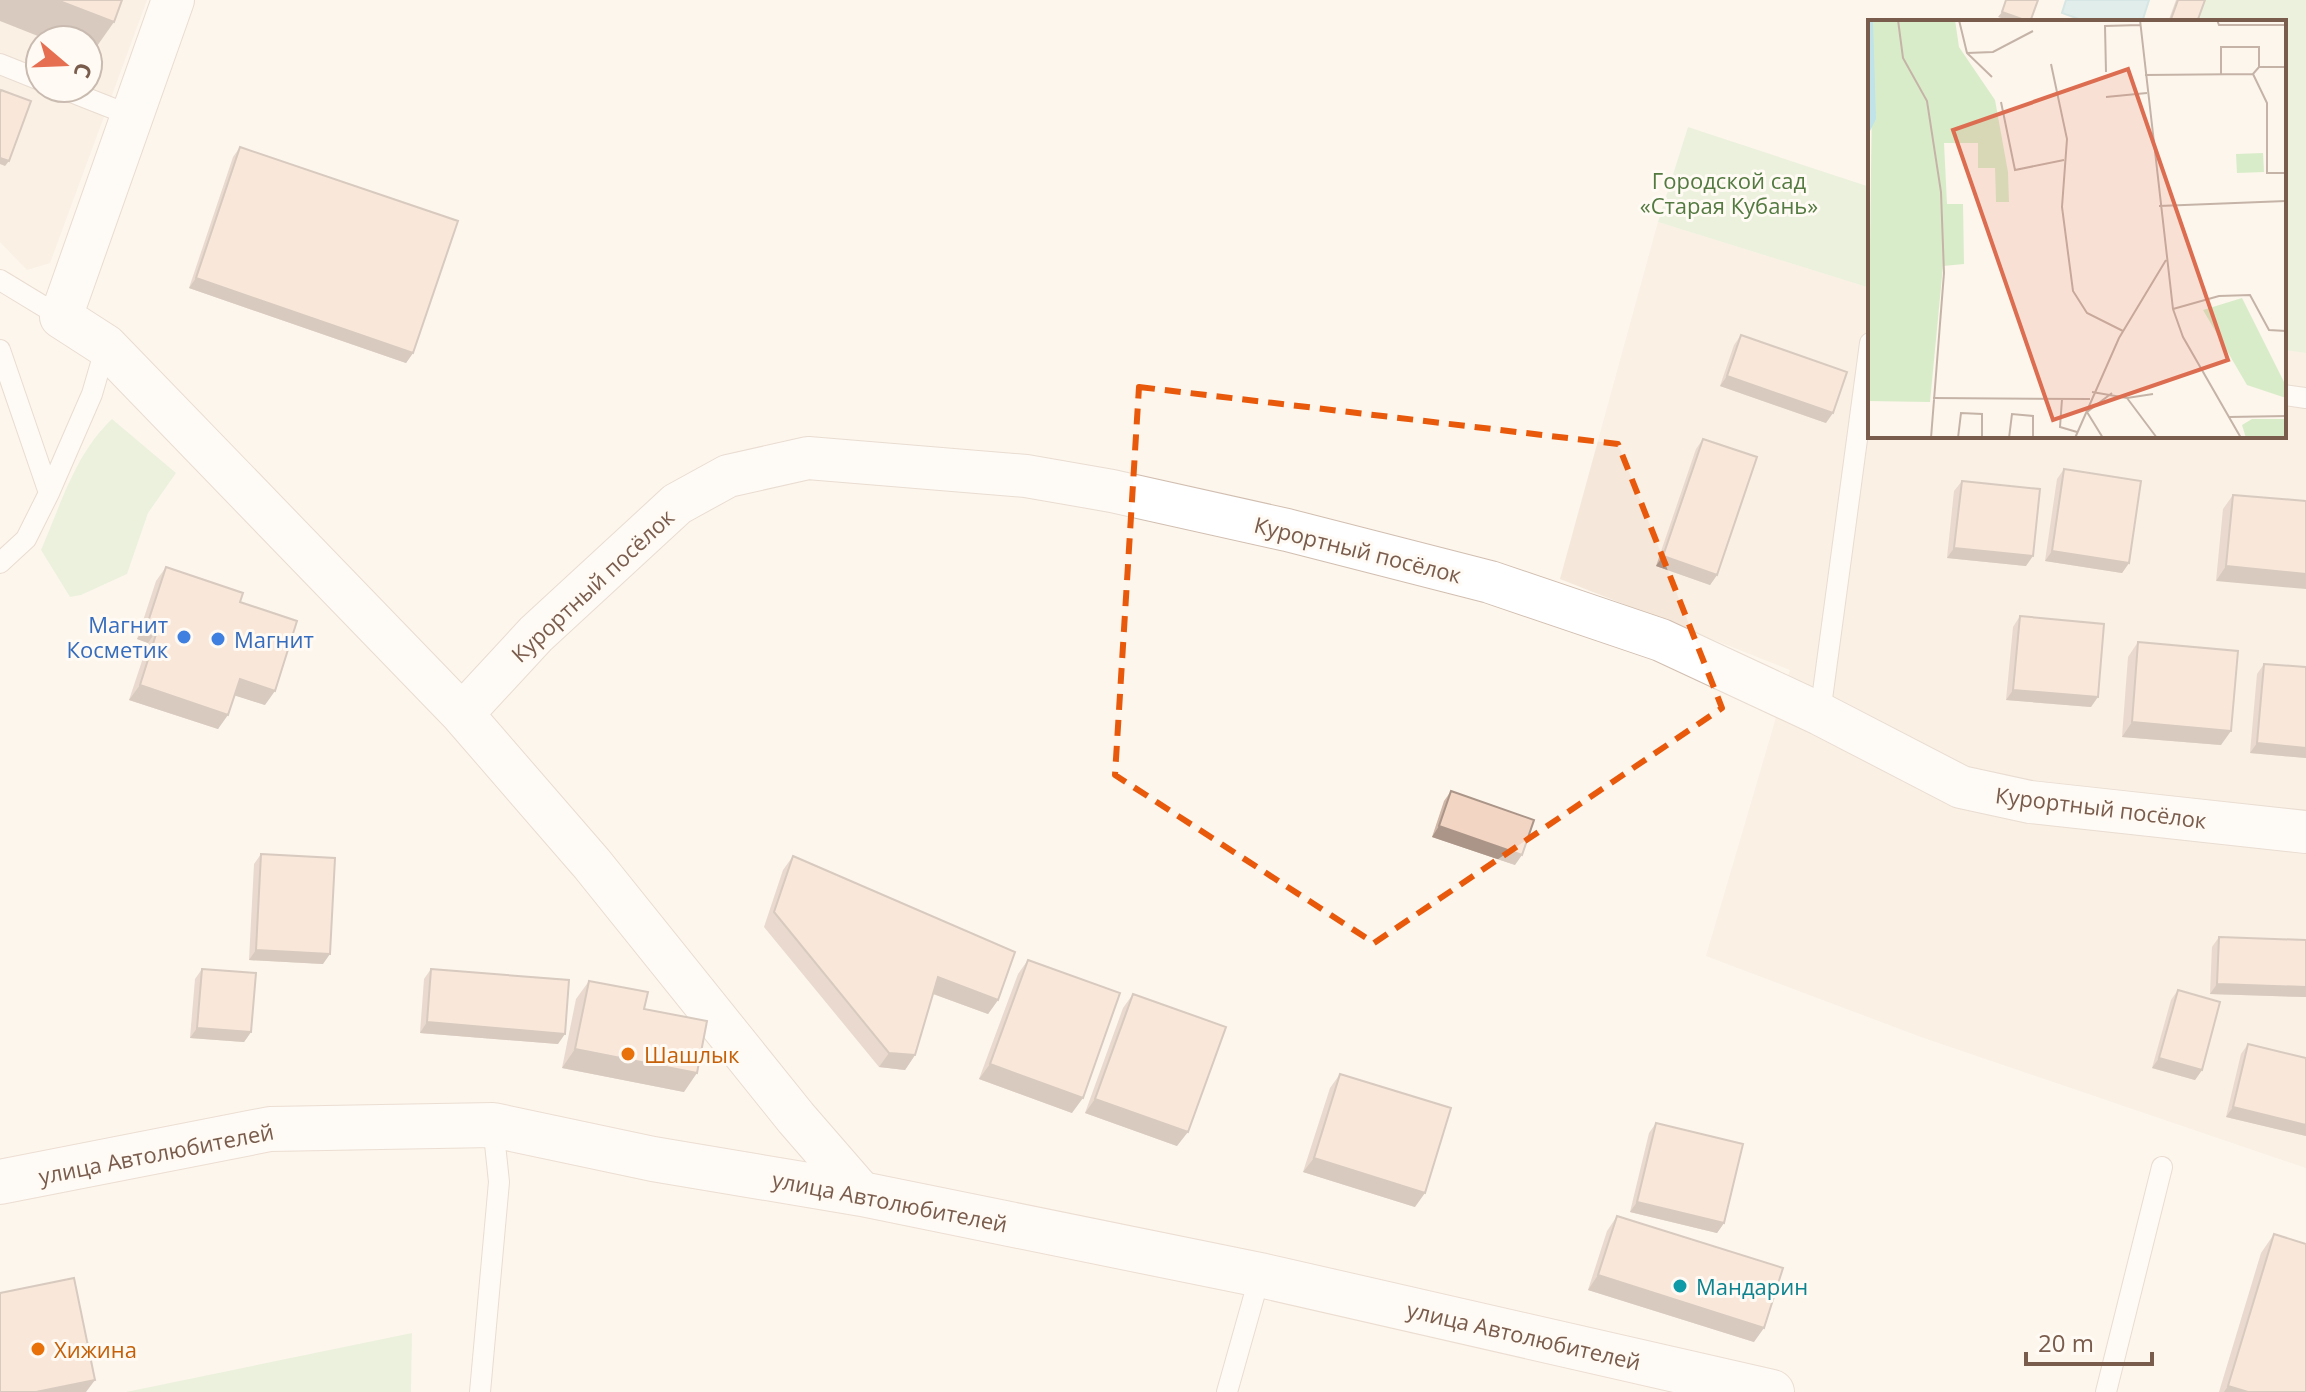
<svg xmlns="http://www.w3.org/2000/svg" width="2306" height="1392" font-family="'Open Sans',sans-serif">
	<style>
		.residential { fill: #f5e8da; fill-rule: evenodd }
		.green { fill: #d8ecc9 }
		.water { fill: #bfe3e8; stroke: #a5d3da; stroke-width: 2 }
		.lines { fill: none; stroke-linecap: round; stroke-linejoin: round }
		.lane-casing { stroke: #d1beb0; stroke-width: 22 }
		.street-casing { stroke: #d1beb0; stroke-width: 44 }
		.secondary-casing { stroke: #d6c0b0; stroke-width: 46 }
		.lane { stroke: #fff; stroke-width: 20 }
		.street { stroke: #fff; stroke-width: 42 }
		.secondary { stroke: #fff; stroke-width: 44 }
		.wall { fill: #d1b7a8 }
		.shaded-wall { fill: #aa9588 }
		.building { fill: #f3d5c3; stroke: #aa9588; stroke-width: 2 }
		.marked { fill: none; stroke: #e8590c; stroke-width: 6; stroke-dasharray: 16 10; stroke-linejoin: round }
		.shop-dot { fill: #3f7fe0; stroke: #fffaf3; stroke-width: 3 }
		.food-dot { fill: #e8710a; stroke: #fffaf3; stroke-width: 3 }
		.culture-dot { fill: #0f9aa8; stroke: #fffaf3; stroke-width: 3 }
		.labels { text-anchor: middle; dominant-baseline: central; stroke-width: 6; stroke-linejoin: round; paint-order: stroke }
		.park-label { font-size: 22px; fill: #537a41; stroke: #fffaf3 }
		.street-label { font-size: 22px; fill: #7a5c4d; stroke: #fffaf3 }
		.shop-label { font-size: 22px; fill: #366cbe; stroke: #fffaf3; text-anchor: end }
		.food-label { font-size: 22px; fill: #c56008; stroke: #fffaf3; text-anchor: start }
		.culture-label { font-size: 22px; fill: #0d838f; stroke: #fffaf3; text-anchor: start }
		.inset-road { fill: none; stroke: #c5b3a7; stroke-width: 2 }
		.view { fill: #dc6d51; fill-opacity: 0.15; stroke: #dc6d51; stroke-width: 4 }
		.inset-edge { fill: none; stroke: #7a5c4d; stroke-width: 4 }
	</style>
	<rect width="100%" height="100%" fill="#fdf6ec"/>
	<!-- residential -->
	<path class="residential" d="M0,0H147L50,263L27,270L0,242ZM40,40H88V88H40Z
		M1658,222L1870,288V436H2284V350L2306,353V1168L1921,1037L1706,956L1790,670L1560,579Z"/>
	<!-- green -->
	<path class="green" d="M2203,0H2306V353L2284,350V22H2196Z
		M1688,127L1870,187V288L1658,222Z
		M112,419L176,473L148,513L127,574L81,595L70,597L41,550C61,504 75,454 112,419Z
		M412,1333L411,1392H126Z"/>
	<!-- water -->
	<path class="water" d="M2066,0H2149L2142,22H2087L2062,13Z"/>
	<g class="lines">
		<!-- lane casing -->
		<g class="lane-casing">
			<path id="lane" d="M0,64L40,80
				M61,88L132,116
				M0,280L61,317
				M0,350L49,493
				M2284,395L2306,398
				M0,563L26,539L49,493L92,394L106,346
				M1820,714L1870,343
				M480,1392L499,1182L493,1125
				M1227,1392L1260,1275
				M2106,1392L2162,1167"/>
		</g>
		<!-- street casing -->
		<g class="street-casing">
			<path id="street" d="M173,0L61,317L106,346L462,714L592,864L796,1118L862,1194
				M462,714L536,634L677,504L728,476L808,458L1026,476L1112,491L1287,530L1490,582L1661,640L1820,714L1961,787L2030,802L2306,832"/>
		</g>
		<!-- secondary casing -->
		<g class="secondary-casing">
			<path id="secondary" d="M0,1182L270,1129L493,1125L653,1159L862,1194L1260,1275L1772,1392"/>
		</g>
		<!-- lane -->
		<use href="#lane" class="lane"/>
		<!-- street -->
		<use href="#street" class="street"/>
		<!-- secondary -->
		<use href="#secondary" class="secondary"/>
	</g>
	<!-- wall -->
	<path class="wall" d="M2176,0H2205L2197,22H2168Z
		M240,147L413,353L406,363L189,288L233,157Z
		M1741,335L1826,423L1720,386L1734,345Z
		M1703,439L1717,575L1710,585L1656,566L1696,449Z
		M2064,469L2129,563L2122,573L2045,561L2057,479Z
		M1962,481L2026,566L1947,558L1954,491Z
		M2233,495L2306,501L2216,581L2223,509Z
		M166,567L240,602L265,705L234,695L218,729L129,700L148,643L137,639L156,581Z
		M2020,616L2091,707L2006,700L2013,627Z
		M2138,642L2221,745L2122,737L2128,657Z
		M2264,664L2306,667V758L2250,753L2257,674Z
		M1451,791L1515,865L1432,837L1444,801Z
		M261,854L323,964L249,960L254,864Z
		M793,856L998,1000L988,1014L933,994L915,1055L905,1070L879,1067L764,927L783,870Z
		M2219,937L2306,940V997L2210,994L2212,947Z
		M1028,960L1072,1113L979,1079L1018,974Z
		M202,969L251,1032L244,1042L190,1038L195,979Z
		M431,969L558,1044L420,1033L424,979Z
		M589,981L644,1009L684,1092L562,1068L576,999Z
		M2178,990L2202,1070L2195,1080L2152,1068L2171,1000Z
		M1133,994L1177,1146L1085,1113L1123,1008Z
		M2248,1044L2306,1058V1136L2226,1117L2241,1054Z
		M1340,1074L1415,1207L1303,1172L1330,1088Z
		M1656,1123L1724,1223L1717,1233L1630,1212L1649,1133Z
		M1617,1216L1754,1342L1588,1290L1607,1231Z
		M2274,1234L2306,1392H2219L2261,1253Z"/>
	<!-- shaded-wall -->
	<path class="shaded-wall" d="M0,0H57L114,22L90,56L88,55V40H48L0,21Z
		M2002,12L2030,22H2012L1998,17Z
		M0,158L9,161L5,166L0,164Z
		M196,278L413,353L406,363L189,288Z
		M1727,376L1833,413L1826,423L1720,386Z
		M1954,548L2033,556L2026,566L1947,558Z
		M2052,551L2129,563L2122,573L2045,561Z
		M1663,556L1717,575L1710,585L1656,566Z
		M2226,566L2306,574V589L2216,581Z
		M147,625L158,628L148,643L137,639Z
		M240,679L275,691L265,705L230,694Z
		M140,685L228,715L218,729L129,700Z
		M2013,690L2098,697L2091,707L2006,700Z
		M2132,722L2231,731L2221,745L2122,737Z
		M2257,743L2306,748V758L2250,753Z
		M1439,826L1522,855L1515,865L1432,837Z
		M256,950L330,954L323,964L249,960Z
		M938,977L998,1000L988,1014L928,992Z
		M2217,984L2306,987V997L2210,994Z
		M427,1022L565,1034L558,1044L420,1033Z
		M197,1028L251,1032L244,1042L190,1038Z
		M575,1049L697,1073L684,1092L562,1068Z
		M889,1053L915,1055L905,1070L879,1067Z
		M2159,1058L2202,1070L2195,1080L2152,1068Z
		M990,1064L1083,1098L1072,1113L979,1079Z
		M1095,1099L1188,1132L1177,1146L1085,1113Z
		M2233,1107L2306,1125V1136L2226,1117Z
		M1314,1158L1425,1193L1415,1207L1303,1172Z
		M1637,1202L1724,1223L1717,1233L1630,1212Z
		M1598,1275L1764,1328L1754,1342L1588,1290Z
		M95,1380L86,1392H36Z
		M2228,1386L2248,1392H2224Z"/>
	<!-- building -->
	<path class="building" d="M57,0H122L114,22Z
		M2006,0H2038L2030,22L2002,12Z
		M2178,0H2205L2197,22H2170Z
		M1,90L31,101L9,161L0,158V93Z
		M240,147L458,221L413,353L196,278Z
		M1741,335L1847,372L1833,413L1727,376Z
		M1703,439L1757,457L1717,575L1663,556Z
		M2064,469L2141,481L2129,563L2052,551Z
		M1962,481L2040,489L2033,556L1954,548Z
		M2233,495L2306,501V574L2226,566Z
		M166,567L243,593L240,602L297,621L275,691L240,679L228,715L140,685L158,628L147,625Z
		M2020,616L2104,624L2098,697L2013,690Z
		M2138,642L2238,651L2231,731L2132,722Z
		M2264,664L2306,667V748L2257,743Z
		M1451,791L1534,820L1522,855L1439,826Z
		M261,854L335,858L330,954L256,950Z
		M793,856L1015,952L998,1000L938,977L915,1055L889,1053L774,912Z
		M2219,937L2306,940V987L2217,984Z
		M1028,960L1120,993L1083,1098L990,1064Z
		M202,969L256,973L251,1032L197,1028Z
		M431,969L569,980L565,1034L427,1022Z
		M589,981L648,992L644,1009L707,1021L697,1073L575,1049Z
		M2178,990L2220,1002L2202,1070L2159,1058Z
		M1133,994L1226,1027L1188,1132L1095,1099Z
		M2248,1044L2306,1058V1125L2233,1107Z
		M1340,1074L1451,1108L1425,1193L1314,1158Z
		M1656,1123L1743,1144L1724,1223L1637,1202Z
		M1617,1216L1783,1268L1764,1328L1598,1275Z
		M2274,1234L2306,1244V1392H2248L2228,1386Z
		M74,1278L95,1380L36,1392H0V1293Z"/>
	<!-- marked area -->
	<path d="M0 0H2306V1392H0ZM1139,387L1618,444L1722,708L1374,943L1115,775Z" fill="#fdf6ec" fill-opacity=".55" fill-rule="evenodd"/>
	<path class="marked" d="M1139,387L1618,444L1722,708L1374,943L1115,775Z"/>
	<!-- markers -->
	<g class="shop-dot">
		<circle cx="184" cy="637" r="8"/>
		<circle cx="218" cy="639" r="8"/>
	</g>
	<g class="food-dot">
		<circle cx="628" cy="1054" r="8"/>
		<circle cx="38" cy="1349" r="8"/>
	</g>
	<circle class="culture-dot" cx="1680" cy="1286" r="8"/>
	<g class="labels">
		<!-- park labels -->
		<g class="park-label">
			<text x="1729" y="180">Городской сад<tspan x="1729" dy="25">«Старая Кубань»</tspan></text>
		</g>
		<!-- street labels -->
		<g class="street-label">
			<text transform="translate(1358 549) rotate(14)">Курортный посёлок</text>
			<text transform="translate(592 585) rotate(-43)">Курортный посёлок</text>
			<text transform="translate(2101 807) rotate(7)">Курортный посёлок</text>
			<text transform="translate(156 1153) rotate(-11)">улица Автолюбителей</text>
			<text transform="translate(890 1201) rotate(11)">улица Автолюбителей</text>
			<text transform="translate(1524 1335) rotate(13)">улица Автолюбителей</text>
		</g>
		<!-- shop labels -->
		<g class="shop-label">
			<text x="168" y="624">Магнит<tspan x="168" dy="25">Косметик</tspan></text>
			<text x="234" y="639" text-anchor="start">Магнит</text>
		</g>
		<!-- food labels -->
		<g class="food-label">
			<text x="644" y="1054">Шашлык</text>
			<text x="54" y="1349">Хижина</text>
		</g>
		<!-- culture labels -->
		<g class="culture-label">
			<text x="1696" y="1286">Мандарин</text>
		</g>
	</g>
	<!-- overview -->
	<g transform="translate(1868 20)">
		<rect width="418" height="418" fill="#fdf6ec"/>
		<path d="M5,0H87L91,27L127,80L140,152L141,182H128L127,148H110V123H76L79,184H95L96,244L75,246L62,382L0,381ZM395,133L396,152L369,153L368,134ZM374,278L418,366V378L379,365L335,290ZM384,399H418V418H378L374,405Z" fill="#d8ecc9"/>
		<path d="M0,0H5L8,99L0,115Z" fill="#bfe3e8"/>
		<path class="inset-road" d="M30,0L35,38L59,81L73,172L76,253L63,418M91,0L99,33L124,57M272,0L305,289L315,317L373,418M349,0L351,5H418M99,33L125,32L165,11M183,44L199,119L194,187L205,271L219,293L255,311M238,52L237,6L272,5M353,54V27H391V47M385,54L399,83V153H418M277,55L385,54L391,47H418M238,77L279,73M133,82L147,150L196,140M291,186L418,181M305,289L351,276L382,275L401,310L418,311M224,372L259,378L285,374M65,378L222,379M259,378L289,418M194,379L192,407L209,412M361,397L418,396M90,418L93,393L114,394V418M141,418L144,394L165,396V418M207,418L251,318L298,240M235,418L219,392L244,373"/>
		<path class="view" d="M260,49L360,340L185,400L85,110Z"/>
		<rect width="418" height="418" class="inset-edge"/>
	</g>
	<!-- north arrow -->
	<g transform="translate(64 64) rotate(109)"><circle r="38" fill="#fffaf3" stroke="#cabbb1" stroke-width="2"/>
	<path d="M0-6L14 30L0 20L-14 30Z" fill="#e76f51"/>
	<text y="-12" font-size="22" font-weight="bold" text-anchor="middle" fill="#7a5c4d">С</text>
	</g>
	<!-- scale -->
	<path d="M2026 1352v12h126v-12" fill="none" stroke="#7a5c4d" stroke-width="4"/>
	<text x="2038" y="1352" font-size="24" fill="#7a5c4d" stroke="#fffaf3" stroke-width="6" paint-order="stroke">20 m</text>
</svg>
